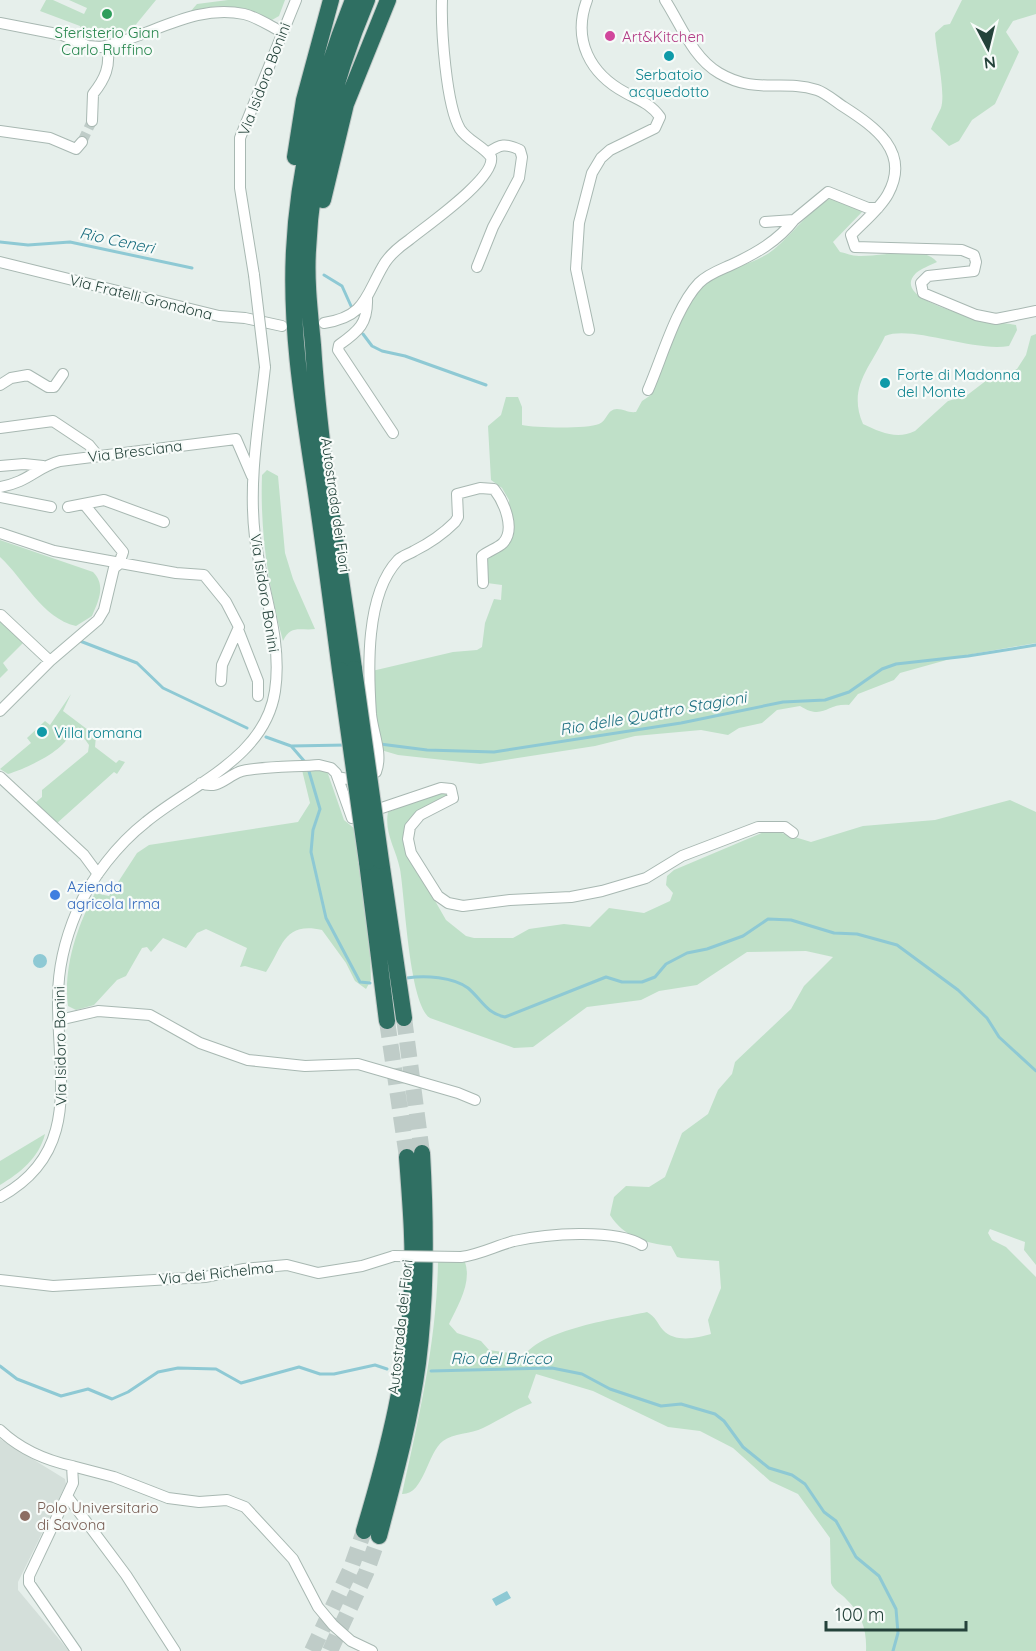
<svg xmlns="http://www.w3.org/2000/svg" width="1036" height="1651" font-family="Quicksand,sans-serif">
	<style>
		.built { fill: #d4dfda }
		.green { fill: #bfe0c8 }
		.water { fill: #8ec9d4 }
		.lines { fill: none; stroke-linecap: round; stroke-linejoin: round }
		.stream { stroke: #8ec9d4; stroke-width: 3 }
		.minor-tunnel { stroke: #bfccc8; stroke-width: 10; stroke-dasharray: 10 5; stroke-linecap: butt }
		.highway-tunnel { stroke: #bfccc8; stroke-width: 16; stroke-dasharray: 16 8; stroke-linecap: butt }
		.minor-casing { stroke: #a8b8b2; stroke-width: 12 }
		.highway-casing { stroke: #c2cac8; stroke-width: 18 }
		.minor { stroke: #fff; stroke-width: 10 }
		.highway { stroke: #2f6f62; stroke-width: 16 }
		.minor-bridge-casing { stroke: #a8b8b2; stroke-width: 12; stroke-linecap: butt }
		.highway-bridge-casing { stroke: #c2cac8; stroke-width: 18; stroke-linecap: butt }
		.minor-bridge { stroke: #fff; stroke-width: 10 }
		.highway-bridge { stroke: #2f6f62; stroke-width: 16 }
		.leisure-dot { fill: #2e9e5b; stroke: #f7fbf9; stroke-width: 2 }
		.hotel-dot { fill: #d1479c; stroke: #f7fbf9; stroke-width: 2 }
		.culture-dot { fill: #0f9aa8; stroke: #f7fbf9; stroke-width: 2 }
		.shop-dot { fill: #3f7fe0; stroke: #f7fbf9; stroke-width: 2 }
		.education-dot { fill: #8d6e63; stroke: #f7fbf9; stroke-width: 2 }
		.labels { text-anchor: middle; dominant-baseline: central; stroke-width: 4.5; stroke-linejoin: round; paint-order: stroke }
		.leisure-label { font-size: 15px; fill: #27864d; stroke: #f7fbf9 }
		.hotel-label { font-size: 15px; fill: #b23c85; stroke: #f7fbf9; text-anchor: start }
		.culture-label { font-size: 15px; fill: #0d838f; stroke: #f7fbf9; text-anchor: start }
		.street-label { font-size: 15px; fill: #24423a; stroke: #f7fbf9 }
		.shop-label { font-size: 15px; fill: #366cbe; stroke: #f7fbf9; text-anchor: start }
		.education-label { font-size: 15px; fill: #785e54; stroke: #f7fbf9; text-anchor: start }
		.water-label { font-size: 16px; font-style: italic; fill: #1c6f80; stroke: #f7fbf9 }
	</style>
	<rect width="100%" height="100%" fill="#e6efeb"/>
	<!-- built -->
	<path class="built" d="M0,1439L65,1479L66,1484L18,1582V1590L69,1651H0Z"/>
	<!-- green -->
	<path class="green" d="M46,0H53L84,14L87,8L69,0H156L133,28L120,34L85,38L80,26L40,11Z
		M228,0H285L279,16L272,20C238,10 227,0 190,12L197,4Z
		M962,0H1036V14L1013,21L1006,32L1019,52L995,104L972,120L959,141L949,146L931,129C934,121 938,115 941,108C946,93 936,51 935,33L944,25L950,24Z
		M831,198H837L862,212L833,242L840,252C846,253 852,256 859,256C879,257 923,244 937,262C930,265 921,269 916,273C885,304 1002,323 1016,325L1017,330L1009,346C972,352 912,325 885,336C871,367 847,387 863,424C880,432 897,440 915,431L948,401L966,396L987,380L1017,369L1026,355L1031,336L1036,334V643L961,656L900,673L894,680L858,694L849,705C826,703 824,721 800,706L777,710L762,723L739,728L728,735L701,730L635,736L595,746L480,764L398,755L381,750L377,738L372,671L453,652L477,650L482,647L485,623L494,599L501,600L502,585L487,583V560L500,548L510,516L509,500L502,488L491,480L488,426L501,415L506,397H518L522,407V425C535,428 588,429 599,424C607,421 607,409 617,409C624,409 628,413 636,412L642,401L651,395C664,363 684,294 715,276C733,267 757,263 773,250C793,234 809,210 831,198Z
		M267,470L278,476L285,553L293,579L315,629C300,631 291,624 283,641C268,586 260,532 262,475Z
		M0,540L93,572C106,585 99,600 92,616L76,626C42,618 24,579 0,557Z
		M0,621L24,642L3,663L8,670L0,678Z
		M71,694L63,711L96,736L95,747L116,763L119,760L125,762L117,774L114,772L56,824L35,803L42,797V790L88,752L89,745L84,738L71,730C68,750 25,769 8,774L0,769L31,743L27,738L45,721L50,725Z
		M320,768L327,771L344,820L355,829L370,945L371,980L366,989L355,981L346,963L322,930C283,921 282,949 266,972L245,966L240,967L247,948L206,929L197,933L186,948L163,938L151,952L147,947L142,948L126,976L117,980L94,1005L76,1010L68,1006C63,968 77,926 95,893L109,896L137,853L149,845L298,822L310,803L302,770Z
		M438,793L448,794L446,798L407,823L426,885L446,920L466,936L474,938H513L529,929L564,924L590,927L609,908L644,913L670,901L673,893L666,885L667,876L674,870L764,832L775,831L811,842L863,826L935,820L1010,800L1036,812V1265L1024,1250L1025,1242L990,1229L988,1233L992,1240L1006,1247L1036,1277V1651H866C867,1631 862,1614 847,1600C841,1593 834,1591 831,1583L830,1538L798,1494L770,1481L733,1448L700,1431L668,1427L593,1391L536,1374L528,1397L532,1403C514,1410 500,1420 483,1428C471,1434 453,1433 443,1441C427,1453 424,1495 402,1494C419,1418 437,1339 438,1261L465,1262C472,1283 458,1305 449,1324L457,1333L481,1341L489,1350L510,1353L515,1363L520,1364C529,1330 617,1319 647,1312C656,1317 657,1323 663,1330C675,1343 697,1338 711,1334L708,1320L721,1288L719,1261L681,1258L677,1257L671,1246C645,1243 624,1237 610,1215L614,1197L626,1186L649,1187L665,1177L682,1133L708,1114L718,1090L732,1074L735,1062L791,1009L804,986L833,957L806,951L747,952L697,985L659,991L641,1000L587,1007L533,1047L514,1048L430,1018C409,1004 405,897 400,869C396,849 384,833 388,812Z
		M45,1134C39,1158 20,1173 0,1185V1161Z"/>
	<!-- water -->
	<path class="water" d="M33 961a7 7 0 1 1 14 0a7 7 0 1 1-14 0Z
		M507,1591L511,1598L496,1606L492,1599Z"/>
	<g class="lines">
		<!-- stream -->
		<path class="stream" d="M0,242L28,245L70,242L192,268
			M324,275L342,286L351,306
			M363,334L372,346L382,351L405,356L486,385
			M80,641L137,663L163,688L247,728
			M266,737L291,746L346,745
			M380,744L427,750L494,752L681,723L783,702L825,700L849,692L882,669L896,664L968,656L1036,645
			M292,747L305,762
			M308,768L320,809L313,830L311,852L326,918L360,982L370,983
			M407,978C425,975 453,977 468,988C482,1000 486,1013 505,1017L606,977L622,982H642L655,977L666,964L687,953L707,949L743,936L768,919L791,920L834,933L857,934L897,945L958,990L987,1018L999,1037L1036,1071
			M0,1366L17,1379L61,1396L88,1389L112,1399L128,1392L158,1372L178,1368L216,1369L241,1383L299,1367L320,1374H334L375,1365L387,1369
			M431,1371L552,1368L582,1374L610,1389L661,1406L681,1404L715,1414L724,1421L743,1447L769,1468L792,1475L805,1484L824,1512L836,1521L856,1557L879,1576L896,1609L898,1633L893,1651"/>
		<!-- minor-tunnel -->
		<path class="minor-tunnel" d="M82,142L92,121"/>
		<!-- highway-tunnel -->
		<path class="highway-tunnel" d="M404,1018L422,1153
			M387,1021L407,1157
			M312,1651L351,1568L364,1531
			M330,1651L366,1573L379,1536"/>
		<!-- minor casing -->
		<g class="minor-casing">
			<path id="minor" d="M587,0C572,40 590,74 626,93C639,100 651,104 660,117L655,128L610,150L601,158L592,173L579,223L576,269L589,330
				M665,0C681,25 693,58 719,73C756,95 782,79 817,90C826,93 836,102 844,107C875,127 911,152 888,194C880,209 863,222 851,235L855,247L962,250L974,255L976,262L974,271L928,276L921,283L923,293L976,315L996,319L1036,311
				M0,23L62,35L88,46L100,47C149,38 193,3 244,14C257,17 270,26 282,32
				M92,121L93,94C105,79 111,66 107,46
				M0,131L50,138L76,149L82,142
				M765,222L794,220L828,192L868,208H878
				M0,262L219,316L245,318L282,326
				M477,267L493,227L519,178L522,157L520,150C506,143 500,144 488,153
				M254,275L240,188V138L296,0
				M367,298C368,323 359,331 339,345L338,350L393,433
				M324,323C365,317 365,297 383,266C389,255 399,247 409,240C426,226 496,178 491,157C483,146 468,141 460,129C446,105 441,29 442,0
				M0,385L11,378L28,375L48,387H54L63,374
				M648,390C662,358 676,307 699,283C708,274 720,270 731,265C755,254 778,241 794,220
				M0,428L53,421L89,445L98,456
				M0,466L24,464L43,466
				M0,487C29,482 35,468 60,461L236,439L252,476
				M0,497L51,507
				M68,507L104,500L164,522
				M0,533L54,551L176,573L204,575L226,602L239,627L222,665L221,681
				M1,615L50,661L98,620L104,610L114,568L119,564L123,552L84,504
				M239,632L258,681V696
				M0,711L50,661
				M0,777L84,855L98,874
				M338,777C351,781 363,778 376,772C383,754 373,734 371,714C368,670 365,595 398,560C402,556 409,554 414,551C428,544 444,533 455,522L458,517L457,494L480,488L494,489C504,502 516,529 503,543C498,548 488,551 482,556L483,583
				M201,783C217,790 225,778 239,772C256,766 299,767 319,765L331,768L336,773L352,818L441,788L451,789L453,798L420,815L410,827L408,839L411,853L438,896L448,903L463,906L510,900L571,897L602,891L646,878L682,856L758,827H785L793,833
				M59,1020L98,1011L150,1015L200,1043L248,1060L305,1066L358,1064L458,1093L475,1100
				M0,1197C83,1152 57,1075 58,998C58,968 65,939 77,911C91,878 118,844 146,822C192,784 265,758 275,691C283,638 261,588 255,537C248,480 259,423 265,367
				M461,1257C482,1254 495,1246 514,1241C546,1234 614,1228 642,1245
				M0,1280L53,1286L205,1277L244,1269L287,1265L318,1273L362,1266L394,1256
				M0,1430C20,1449 45,1460 72,1466L73,1483L29,1576V1583L76,1651
				M72,1466L114,1477L168,1498L199,1502L227,1500L245,1507L293,1559L318,1607L333,1625L351,1641L372,1651
				M67,1496L126,1575L175,1651"/>
		</g>
		<!-- highway casing -->
		<g class="highway-casing">
			<path id="highway" d="M295,157L304,100L331,0
				M323,200L346,104L388,0
				M354,669C339,561 320,453 313,345C310,313 306,282 308,250C312,162 333,81 367,0
				M340,670C332,609 324,547 315,486C303,407 290,330 294,251C298,164 321,80 353,0
				M381,861L404,1018
				M367,862L387,1021
				M364,1531C388,1451 409,1369 412,1285C414,1242 410,1199 407,1157
				M379,1536C394,1479 410,1422 418,1363C427,1293 426,1223 422,1153"/>
		</g>
		<!-- minor -->
		<use href="#minor" class="minor"/>
		<!-- highway -->
		<use href="#highway" class="highway"/>
		<!-- minor-bridge casing -->
		<g class="minor-bridge-casing">
			<path id="minor-bridge" d="M254,275L265,367
				M394,1256L461,1257"/>
		</g>
		<!-- highway-bridge casing -->
		<g class="highway-bridge-casing">
			<path id="highway-bridge" d="M354,669L381,861
				M340,670L367,862"/>
		</g>
		<!-- minor-bridge -->
		<use href="#minor-bridge" class="minor-bridge"/>
		<!-- highway-bridge -->
		<use href="#highway-bridge" class="highway-bridge"/>
	</g>
	<!-- markers -->
	<circle class="leisure-dot" cx="107" cy="14" r="6"/>
	<circle class="hotel-dot" cx="610" cy="36" r="6"/>
	<g class="culture-dot">
		<circle cx="669" cy="56" r="6"/>
		<circle cx="885" cy="383" r="6"/>
		<circle cx="42" cy="732" r="6"/>
	</g>
	<circle class="shop-dot" cx="55" cy="895" r="6"/>
	<circle class="education-dot" cx="25" cy="1516" r="6"/>
	<g class="labels">
		<!-- leisure labels -->
		<g class="leisure-label">
			<text x="107" y="32">Sferisterio Gian<tspan x="107" dy="17">Carlo Ruffino</tspan></text>
		</g>
		<!-- hotel labels -->
		<g class="hotel-label">
			<text x="622" y="36">Art&amp;Kitchen</text>
		</g>
		<!-- culture labels -->
		<g class="culture-label">
			<text x="669" y="74" text-anchor="middle">Serbatoio<tspan x="669" dy="17">acquedotto</tspan></text>
			<text x="897" y="374">Forte di Madonna<tspan x="897" dy="17">del Monte</tspan></text>
			<text x="54" y="732">Villa romana</text>
		</g>
		<!-- street labels -->
		<g class="street-label">
			<text transform="translate(264 79) rotate(-69)">Via Isidoro Bonini</text>
			<text transform="translate(141 297) rotate(14)">Via Fratelli Grondona</text>
			<text transform="translate(135 451) rotate(-7)">Via Bresciana</text>
			<text transform="translate(336 505) rotate(82)">Autostrada dei Fiori</text>
			<text transform="translate(265 593) rotate(81)">Via Isidoro Bonini</text>
			<text transform="translate(60 1046) rotate(-91)">Via Isidoro Bonini</text>
			<text transform="translate(216 1273) rotate(-6)">Via dei Richelma</text>
			<text transform="translate(400 1327) rotate(-84)">Autostrada dei Fiori</text>
		</g>
		<!-- shop labels -->
		<g class="shop-label">
			<text x="67" y="886">Azienda<tspan x="67" dy="17">agricola Irma</tspan></text>
		</g>
		<!-- education labels -->
		<g class="education-label">
			<text x="37" y="1507">Polo Universitario<tspan x="37" dy="17">di Savona</tspan></text>
		</g>
		<!-- water labels -->
		<g class="water-label">
			<text transform="translate(117 240) rotate(12)">Rio Ceneri</text>
			<text transform="translate(653 713) rotate(-10)">Rio delle Quattro Stagioni</text>
			<text x="501" y="1358">Rio del Bricco</text>
		</g>
	</g>
	<!-- north arrow -->
	<g transform="translate(988 48) rotate(173)" stroke="#f7fbf9" stroke-width="4.5" paint-order="stroke">
	<path d="M0-4.5L10 22L0 15L-10 22Z" fill="#24423a"/>
	<text y="-9" font-size="16" font-weight="bold" text-anchor="middle" fill="#24423a">N</text>
	</g>
	<!-- scale -->
	<path d="M826 1621v9h140v-9" fill="none" stroke="#24423a" stroke-width="3"/>
	<text x="835" y="1621" font-size="18" fill="#24423a" stroke="#f7fbf9" stroke-width="4.5" paint-order="stroke">100 m</text>
</svg>
